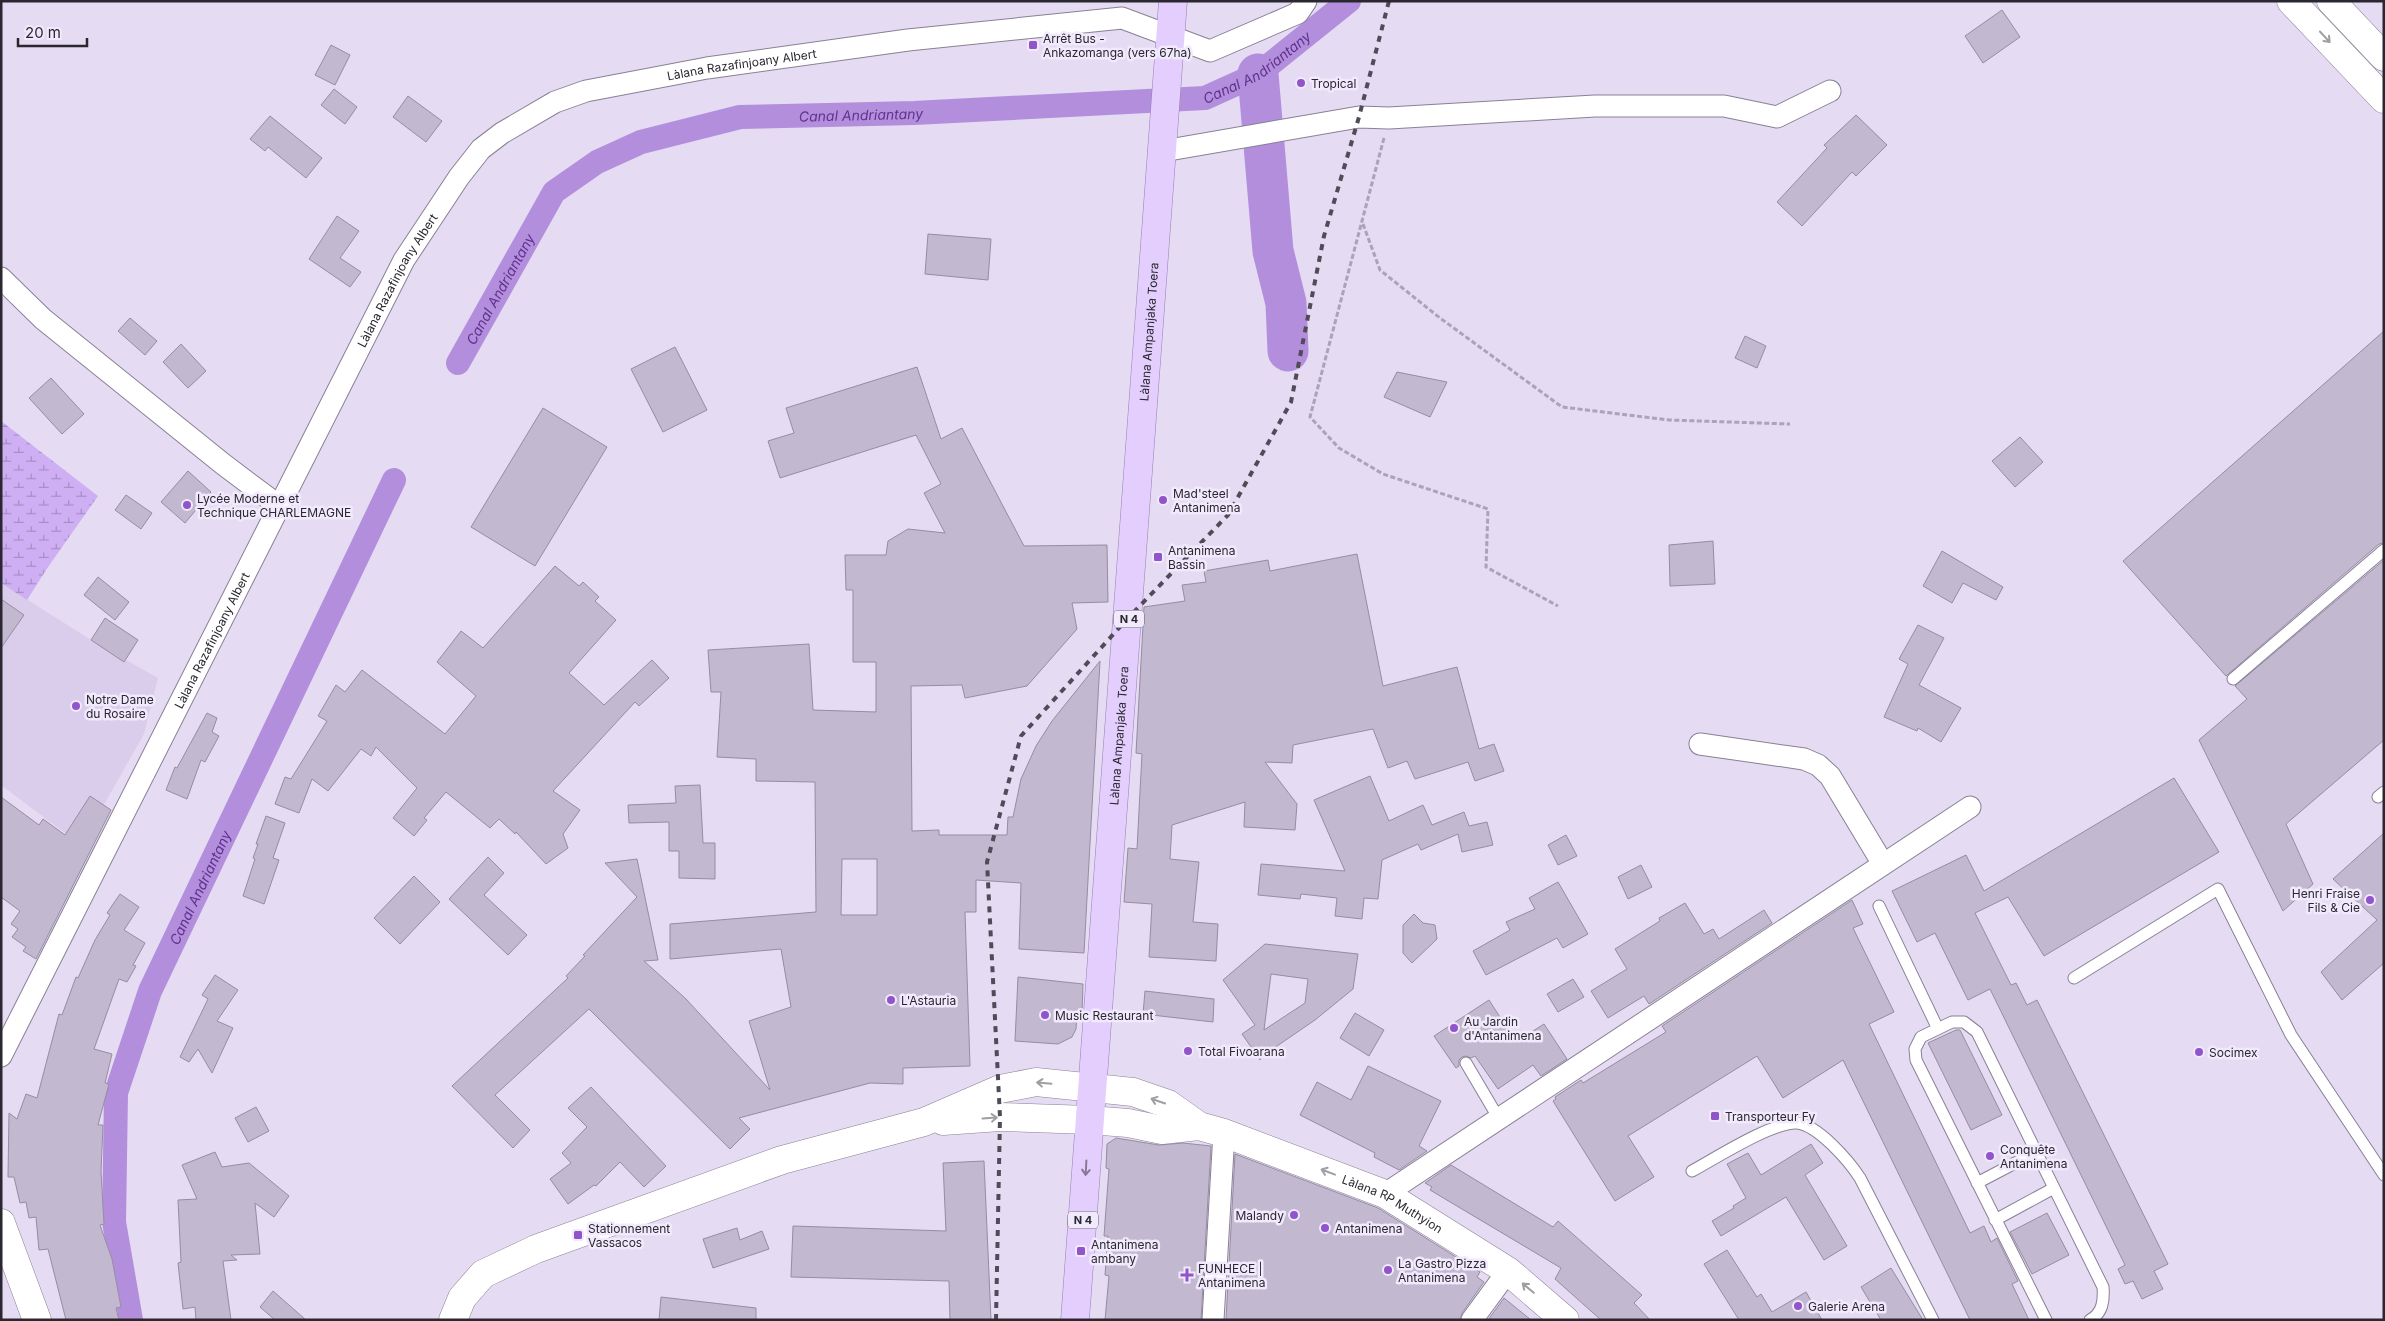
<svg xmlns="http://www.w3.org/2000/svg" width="2385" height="1321" font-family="Inter,sans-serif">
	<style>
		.built { fill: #dacdeb }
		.wetland { fill: url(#wetland-marsh) }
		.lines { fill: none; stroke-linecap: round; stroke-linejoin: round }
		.canal { stroke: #b28edd; stroke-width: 24 }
		.river { stroke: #b28edd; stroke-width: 41 }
		.building { fill: #c2b8cf; stroke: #968da2; fill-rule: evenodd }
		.lane-casing { stroke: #898095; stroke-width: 13 }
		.street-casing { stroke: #898095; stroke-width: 23 }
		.secondary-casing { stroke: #898095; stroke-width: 29 }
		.primary-casing { stroke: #977fb4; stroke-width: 29 }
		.path { stroke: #aba3b6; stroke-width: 3; stroke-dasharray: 5 2.5; stroke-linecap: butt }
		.lane { stroke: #fff; stroke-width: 11 }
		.street { stroke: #fff; stroke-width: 21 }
		.secondary { stroke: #fff; stroke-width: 28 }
		.primary { stroke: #e3cefd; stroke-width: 28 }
		.rail { stroke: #504b57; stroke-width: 4; stroke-dasharray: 6 6; stroke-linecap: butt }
		.oneway { stroke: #a09ea2 }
		.oneway2 { stroke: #877a96 }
		.poi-dot { fill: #9054cb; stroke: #f1e9fc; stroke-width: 2 }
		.labels { text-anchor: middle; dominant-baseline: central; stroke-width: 5; stroke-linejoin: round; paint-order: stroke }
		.shield { fill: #f1e9fc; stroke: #66616d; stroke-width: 1 }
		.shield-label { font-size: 11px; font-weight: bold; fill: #2b2730 }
		.poi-label { font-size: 12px; fill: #2b2730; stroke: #f1e9fc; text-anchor: start }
		.street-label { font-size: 12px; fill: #2b2730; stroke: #f1e9fc }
		.water-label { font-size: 14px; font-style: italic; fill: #61318d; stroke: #f1e9fc }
	</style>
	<defs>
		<pattern id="wetland-marsh" width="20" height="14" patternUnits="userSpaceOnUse" patternTransform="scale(1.25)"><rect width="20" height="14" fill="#ceaff4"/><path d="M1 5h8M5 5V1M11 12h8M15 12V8" fill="none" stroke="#a78ec6"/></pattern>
	</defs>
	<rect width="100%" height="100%" fill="#e5dbf2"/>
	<!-- built -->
	<path class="built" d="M1,583L91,640L158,678L144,734L81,845L1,785Z"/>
	<!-- wetland -->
	<path class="wetland" d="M1,421L98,496L48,567L27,600L1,583Z"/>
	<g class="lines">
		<!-- canal -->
		<g class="canal">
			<path id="s1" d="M458,363L554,192L597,162L641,142L740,117L914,113L1205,98L1258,74L1349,1"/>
			<path id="s2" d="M131,1320L114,1222L116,1093L150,991L394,480"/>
		</g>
		<!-- river -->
		<path class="river" d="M1258,74L1273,251L1286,303L1288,351"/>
	</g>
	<!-- building -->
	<path class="building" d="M2002,10L2020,37L1983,63L1965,36Z
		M331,45L350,55L335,85L315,75Z
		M334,89L357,107L345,124L321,105Z
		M408,96L442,121L426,142L393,117Z
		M1856,115L1887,145L1856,176L1852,172L1802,226L1777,202L1827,148L1824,145Z
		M270,116L322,158L306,178L268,147L265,151L250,139Z
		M337,216L359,231L340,258L361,272L350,287L309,259Z
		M928,234L991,239L988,280L925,274Z
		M130,318L157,341L145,355L118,331Z
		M2384,331V543L2379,544L2226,676L2123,561Z
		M1745,336L1766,346L1757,368L1735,358Z
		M181,344L206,371L188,388L163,362Z
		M675,347L707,410L663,432L631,369Z
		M917,367L941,439L962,428L1024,546L1107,545L1108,602L1072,603L1077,629L1027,686L965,698L962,685L911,686L912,831L939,830V835H1007L1008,817H1013L1021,779L1036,746L1052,721L1100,661L1084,953L1019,949L1021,883L976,880V912H965L970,1066L903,1068V1084L870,1083L739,1118L750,1129L730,1149L589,1009L495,1095L530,1130L513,1148L452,1086L568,978L566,976L585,956L583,955L637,897L605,863L637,859L658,960L644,961L686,999L770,1090L749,1021L791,1007L781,949L670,959V924L816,912L815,782L756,781V759L717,757L721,692H711L708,650L809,644L813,710L876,712V662H853V590H846L845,555H886L888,541L908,529L945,533L924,493L941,484L916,435L780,478L768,441L794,433L786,408ZM842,859H877V915H841Z
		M1397,372L1447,382L1430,417L1384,397Z
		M51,378L84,414L62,434L29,398Z
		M543,408L607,447L535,566L471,527Z
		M2020,437L2043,462L2015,487L1992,461Z
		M188,471L211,492L185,523L161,502Z
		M126,495L152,513L141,529L115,510Z
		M1713,541L1715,584L1670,586L1669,545Z
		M1942,551L2003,587L1996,600L1963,583L1952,603L1923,586Z
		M1357,554L1383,686L1457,667L1479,749L1494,744L1504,771L1475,781L1468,762L1415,779L1407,761L1388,768L1373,729L1293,745L1292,763L1265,762L1297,804L1295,830L1244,827L1245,802L1172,825L1170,859L1199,862L1193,922L1218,924L1216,961L1149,957L1152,904L1124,902L1128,848L1137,849L1142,754L1136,753L1144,607L1185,601L1182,585L1206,582L1204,571L1268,560L1270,571Z
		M2384,560V740L2286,824L2313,884L2283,911L2199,740L2247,699L2235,686Z
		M555,566L579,586L583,582L599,597L595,601L616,620L569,673L604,705L652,660L669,678L639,706L635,702L553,791L580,810L563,834L568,848L546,864L516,832L515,834L499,819L490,828L446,792L424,818L427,820L414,836L393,818L417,788L376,747L371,756L361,749L328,791L312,779L299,813L275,804L285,777L291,779L327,721L318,716L336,685L345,692L362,670L445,734L476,696L437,662L461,631L483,648Z
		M98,577L129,602L115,620L84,595Z
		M1,599L24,615L1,648Z
		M105,618L138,640L124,662L91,640Z
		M1918,625L1944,638L1919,685L1961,708L1941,742L1918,728L1917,731L1884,717L1908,664L1899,659Z
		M207,713L217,718L212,732L219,736L205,762L201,760L187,799L166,790L175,767L177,768Z
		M1370,776L1389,821L1423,805L1432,825L1464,812L1469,826L1487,822L1493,845L1462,852L1458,834L1421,850L1418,844L1382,860L1378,899L1364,898L1362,919L1335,916L1337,898L1301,894L1300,899L1258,895L1261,864L1345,871L1314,800Z
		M2174,778L2219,852L2044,956L2008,897L1975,913L2011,985L2016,983L2027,1005L2037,1000L2168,1264L2154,1271L2163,1289L2142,1299L2133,1281L2125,1284L2118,1269L2125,1265L1990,989L1968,1000L1935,933L1917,942L1892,891L1966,855L1984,891Z
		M700,785L703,843H715V879L679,878V851H669V822L629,823L628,805L676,803L675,786Z
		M90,796L111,810L36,959L23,951L26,947L12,937L18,929L11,924L20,911L1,897V797L39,825L43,819L65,835Z
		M266,816L285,823L273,858L279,860L264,904L243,896L255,859L253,858L258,844H256Z
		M2384,833V963L2342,1000L2321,972L2377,920L2333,879Z
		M1566,835L1577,856L1558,865L1548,845Z
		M488,857L504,873L484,895L527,935L508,955L449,899Z
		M1641,865L1652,887L1628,899L1618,877Z
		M414,876L440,902L400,944L374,918Z
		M1558,882L1588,934L1563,948L1557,938L1486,975L1473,951L1510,930L1506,922L1535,909L1529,898Z
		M120,894L139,907L124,930L145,943L133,965L136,966L127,982L119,979L94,1049L112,1054L105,1083L109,1084L98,1125H103L101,1172L104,1224L100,1225L112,1259L121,1307L116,1308L119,1320H66L48,1249L39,1250L36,1217L29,1218L26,1202L20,1203L14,1177H8L9,1113L17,1119L26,1094L37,1098L59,1014L62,1015L76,977L78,978L95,940L110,915L107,913Z
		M1852,900L1863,924L1853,928L1894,1012L1869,1024L1970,1233L1984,1226L1991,1242L1997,1238L2018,1281L2012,1284L2029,1320H1970L1843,1060L1783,1098L1757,1056L1628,1136L1654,1177L1615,1201L1553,1101L1556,1099L1555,1097L1581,1080L1583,1083L1666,1032L1662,1026Z
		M1685,903L1704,934L1713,929L1719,939L1764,910L1772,923L1649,1004L1644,996L1608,1018L1591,991L1627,969L1615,949L1660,921L1659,918Z
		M1414,914L1423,923L1435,925L1437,939L1412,963L1403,953V925Z
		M1265,944L1358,954L1353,989L1315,1020L1261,1057L1260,1060L1242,1034L1255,1025L1223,980ZM1271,974L1308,979L1305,1003L1264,1030Z
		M215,975L238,990L217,1021L233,1028L212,1073L198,1049L189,1062L180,1057L208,999L202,995Z
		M1018,977L1083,984L1082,1014H1077L1076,1029L1072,1037L1058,1044L1015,1041Z
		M1573,979L1584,997L1558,1012L1547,994Z
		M1145,991L1214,999L1213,1022L1143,1014Z
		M1489,1000L1516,1042L1544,1024L1567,1059L1541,1076L1533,1065L1498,1089L1475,1056L1471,1058L1466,1056L1462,1057L1459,1060V1066L1456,1068L1434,1036Z
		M1355,1013L1384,1030L1369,1056L1340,1038Z
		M1956,1030H1960L2002,1115L1971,1130L1928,1043Z
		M1368,1066L1441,1101L1419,1146L1427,1151L1399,1170L1374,1157L1375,1153L1300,1115L1317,1082L1351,1100Z
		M591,1087L666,1166L644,1187L620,1162L596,1186L594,1185L568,1204L550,1179L571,1163L562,1153L587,1127L568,1108Z
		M256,1107L269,1131L248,1142L235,1118Z
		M1116,1138L1159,1145L1183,1143L1211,1146L1201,1320H1105L1109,1276L1105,1275L1108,1236H1104L1109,1169L1106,1168L1107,1144Z
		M1811,1144L1823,1163L1805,1175L1847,1246L1824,1260L1786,1197L1721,1236L1712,1221L1734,1208L1733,1206L1746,1198L1727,1164L1748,1153L1761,1175Z
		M215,1152L222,1167L249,1163L289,1196L274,1217L255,1203L260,1254L231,1255L237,1260L223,1261L231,1320H196L195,1307L183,1309L178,1263L181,1262L178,1200L197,1199L182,1165Z
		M1235,1154L1378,1208L1480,1272L1477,1277L1484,1282L1462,1313L1460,1320H1226Z
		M984,1161L991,1320H950L949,1281L791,1277L793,1226L946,1231L943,1163Z
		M1451,1165L1553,1227L1558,1221L1642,1295L1634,1303L1650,1320H1601L1555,1279L1561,1268L1430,1190L1432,1187L1425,1183Z
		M2047,1213L2069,1255L2032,1274L2010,1232Z
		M737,1228L740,1240L762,1231L769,1249L713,1268L703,1239Z
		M1727,1250L1757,1297L1761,1294L1772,1312L1806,1292L1822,1320H1739L1704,1264Z
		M1891,1268L1923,1320H1881L1861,1287Z
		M273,1291L306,1320H275L260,1307Z
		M661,1297L756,1308V1320H659Z
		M1504,1298L1531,1320H1488Z"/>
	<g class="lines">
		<!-- lane casing -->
		<g class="lane-casing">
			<path id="lane" d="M2233,679L2384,550
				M2378,797L2384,792
				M1879,906L1938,1029
				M2074,978L2218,889L2291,1035L2384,1175
				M1466,1063L1499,1119
				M1692,1171C1716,1158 1772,1122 1797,1123C1818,1125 1849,1161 1860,1178L1933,1320
				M1977,1183L2036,1152
				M1995,1220L2054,1188
				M2046,1320L1916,1060L1915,1049L1921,1037L1952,1022H1964L1977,1032L2103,1287C2104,1300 2103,1313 2090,1320"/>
		</g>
		<!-- street casing -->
		<g class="street-casing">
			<g id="street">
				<path d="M1163,151L1359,117L1389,118L1595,106H1724L1777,117L1830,91"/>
				<path d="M1,278L43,319L223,464L279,506"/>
				<path d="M1700,744L1804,759L1818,765L1830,776L1883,864"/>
				<path id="s3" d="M1,1056L404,260L459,177L481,149L502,133L555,102L586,91L707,68L908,40L1122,18L1210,51L1298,13L1306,1"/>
				<path d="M1385,1194L1970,807"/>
				<path d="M1213,1320L1224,1133"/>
				<path d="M1472,1320L1508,1271"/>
			</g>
		</g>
		<!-- secondary casing -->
		<g class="secondary-casing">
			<g id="secondary">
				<path d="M2291,1L2384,99"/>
				<path d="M2331,1L2384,57"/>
				<path d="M943,1121L1000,1117L1089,1120L1128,1123L1162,1130L1199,1126"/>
				<path d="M1,1223L37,1320"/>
				<path id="s4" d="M453,1320L462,1298L483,1274L536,1249L782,1160L924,1122L1000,1089L1036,1082L1133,1092L1168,1104L1199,1126L1224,1133L1385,1194L1508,1271L1565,1320"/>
			</g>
		</g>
		<!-- primary casing -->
		<g class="primary-casing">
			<g id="primary">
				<path id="s5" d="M1075,1320L1173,1"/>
			</g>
		</g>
		<!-- path -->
		<path class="path" d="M1384,138L1310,417L1339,448L1383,474L1488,509L1486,567L1558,606
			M1363,224L1380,270L1440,318L1562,407L1669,420L1790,424"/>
		<!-- lane -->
		<use href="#lane" class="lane"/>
		<!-- street -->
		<use href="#street" class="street"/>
		<!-- secondary -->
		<use href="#secondary" class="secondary"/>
		<!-- primary -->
		<use href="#primary" class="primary"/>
		<!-- rail -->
		<path class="rail" d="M996,1320L1000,1117L987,862L1021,736L1129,617L1228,515L1291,402L1324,236L1359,117L1389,1"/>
	</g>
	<!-- one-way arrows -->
	<defs><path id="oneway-shaft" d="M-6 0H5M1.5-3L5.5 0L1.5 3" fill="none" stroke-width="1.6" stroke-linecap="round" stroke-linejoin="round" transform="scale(1.25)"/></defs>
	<g class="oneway">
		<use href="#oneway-shaft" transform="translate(2325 37) rotate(47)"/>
		<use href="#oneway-shaft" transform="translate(1044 1083) rotate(-175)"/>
		<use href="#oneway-shaft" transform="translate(1158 1101) rotate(-161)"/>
		<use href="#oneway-shaft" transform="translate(990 1118) rotate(-4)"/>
		<use href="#oneway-shaft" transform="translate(1328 1172) rotate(-159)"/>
		<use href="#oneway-shaft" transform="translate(1528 1288) rotate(-140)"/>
	</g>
	<use class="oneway2" href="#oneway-shaft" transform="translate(1086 1168) rotate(93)"/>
	<!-- markers -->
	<g class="poi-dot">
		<rect x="1028" y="40" width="10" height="10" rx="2.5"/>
		<circle cx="1301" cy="83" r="5"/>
		<circle cx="1163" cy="500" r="5"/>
		<circle cx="187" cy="505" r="5"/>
		<rect x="1153" y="552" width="10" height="10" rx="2.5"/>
		<circle cx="76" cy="706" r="5"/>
		<circle cx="2370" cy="900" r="5"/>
		<circle cx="891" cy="1000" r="5"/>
		<circle cx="1045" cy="1015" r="5"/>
		<circle cx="1454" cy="1028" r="5"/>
		<circle cx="1188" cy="1051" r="5"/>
		<circle cx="2199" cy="1052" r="5"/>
		<rect x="1710" y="1111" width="10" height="10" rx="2.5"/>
		<circle cx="1990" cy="1156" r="5"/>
		<circle cx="1294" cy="1215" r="5"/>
		<circle cx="1325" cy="1228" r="5"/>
		<rect x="573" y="1230" width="10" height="10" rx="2.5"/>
		<rect x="1076" y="1246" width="10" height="10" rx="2.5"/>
		<circle cx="1388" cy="1270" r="5"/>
		<path d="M1184.5 1267.5h5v5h5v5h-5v5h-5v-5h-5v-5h5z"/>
		<circle cx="1798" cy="1306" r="5"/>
	</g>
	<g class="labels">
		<!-- shield labels -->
		<g class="shield">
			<rect x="1114" y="610.5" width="30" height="17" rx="4"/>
			<rect x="1068" y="1211.5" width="30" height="17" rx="4"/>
		</g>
		<g class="shield-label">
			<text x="1129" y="619">N 4</text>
			<text x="1083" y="1220">N 4</text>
		</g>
		<!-- poi labels -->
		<g class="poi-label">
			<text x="1043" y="38">Arrêt Bus -<tspan x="1043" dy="14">Ankazomanga (vers 67ha)</tspan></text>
			<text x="1311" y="83">Tropical</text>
			<text x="1173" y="493">Mad'steel<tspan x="1173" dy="14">Antanimena</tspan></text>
			<text x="197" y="498">Lycée Moderne et<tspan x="197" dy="14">Technique CHARLEMAGNE</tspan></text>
			<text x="1168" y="550">Antanimena<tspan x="1168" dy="14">Bassin</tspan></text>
			<text x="86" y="699">Notre Dame<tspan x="86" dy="14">du Rosaire</tspan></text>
			<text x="2360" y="893" text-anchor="end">Henri Fraise<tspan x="2360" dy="14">Fils &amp; Cie</tspan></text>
			<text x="901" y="1000">L'Astauria</text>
			<text x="1055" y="1015">Music Restaurant</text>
			<text x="1464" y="1021">Au Jardin<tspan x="1464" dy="14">d'Antanimena</tspan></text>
			<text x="1198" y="1051">Total Fivoarana</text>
			<text x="2209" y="1052">Socimex</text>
			<text x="1725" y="1116">Transporteur Fy</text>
			<text x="2000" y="1149">Conquête<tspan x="2000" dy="14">Antanimena</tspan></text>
			<text x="1284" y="1215" text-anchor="end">Malandy</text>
			<text x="588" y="1228">Stationnement<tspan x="588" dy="14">Vassacos</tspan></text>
			<text x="1335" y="1228">Antanimena</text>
			<text x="1091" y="1244">Antanimena<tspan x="1091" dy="14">ambany</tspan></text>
			<text x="1398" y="1263">La Gastro Pizza<tspan x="1398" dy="14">Antanimena</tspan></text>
			<text x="1198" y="1268">FUNHECE |<tspan x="1198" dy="14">Antanimena</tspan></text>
			<text x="1808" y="1306">Galerie Arena</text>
		</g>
		<!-- street labels -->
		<g class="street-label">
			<text stroke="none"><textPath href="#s3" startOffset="1306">Làlana Razafinjoany Albert</textPath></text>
			<text stroke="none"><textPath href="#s3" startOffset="871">Làlana Razafinjoany Albert</textPath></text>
			<text stroke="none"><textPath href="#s5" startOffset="991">Làlana Ampanjaka Toera</textPath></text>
			<text stroke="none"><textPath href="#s3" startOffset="466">Làlana Razafinjoany Albert</textPath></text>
			<text stroke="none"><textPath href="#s5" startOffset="586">Làlana Ampanjaka Toera</textPath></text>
			<text stroke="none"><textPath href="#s4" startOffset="1024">Làlana RP Muthyion</textPath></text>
		</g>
		<!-- water labels -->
		<g class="water-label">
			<text stroke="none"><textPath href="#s1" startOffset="925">Canal Andriantany</textPath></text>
			<text stroke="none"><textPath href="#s1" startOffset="520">Canal Andriantany</textPath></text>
			<text stroke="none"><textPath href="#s1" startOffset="85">Canal Andriantany</textPath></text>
			<text stroke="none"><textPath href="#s2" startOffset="451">Canal Andriantany</textPath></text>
		</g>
	</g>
	<!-- border -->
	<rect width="2385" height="1321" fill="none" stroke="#2b2730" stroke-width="5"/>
	<!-- scale -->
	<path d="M18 38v8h69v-8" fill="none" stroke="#2b2730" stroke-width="2.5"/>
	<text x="25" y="38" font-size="15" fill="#2b2730" stroke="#f1e9fc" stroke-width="4" paint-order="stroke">20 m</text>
</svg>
